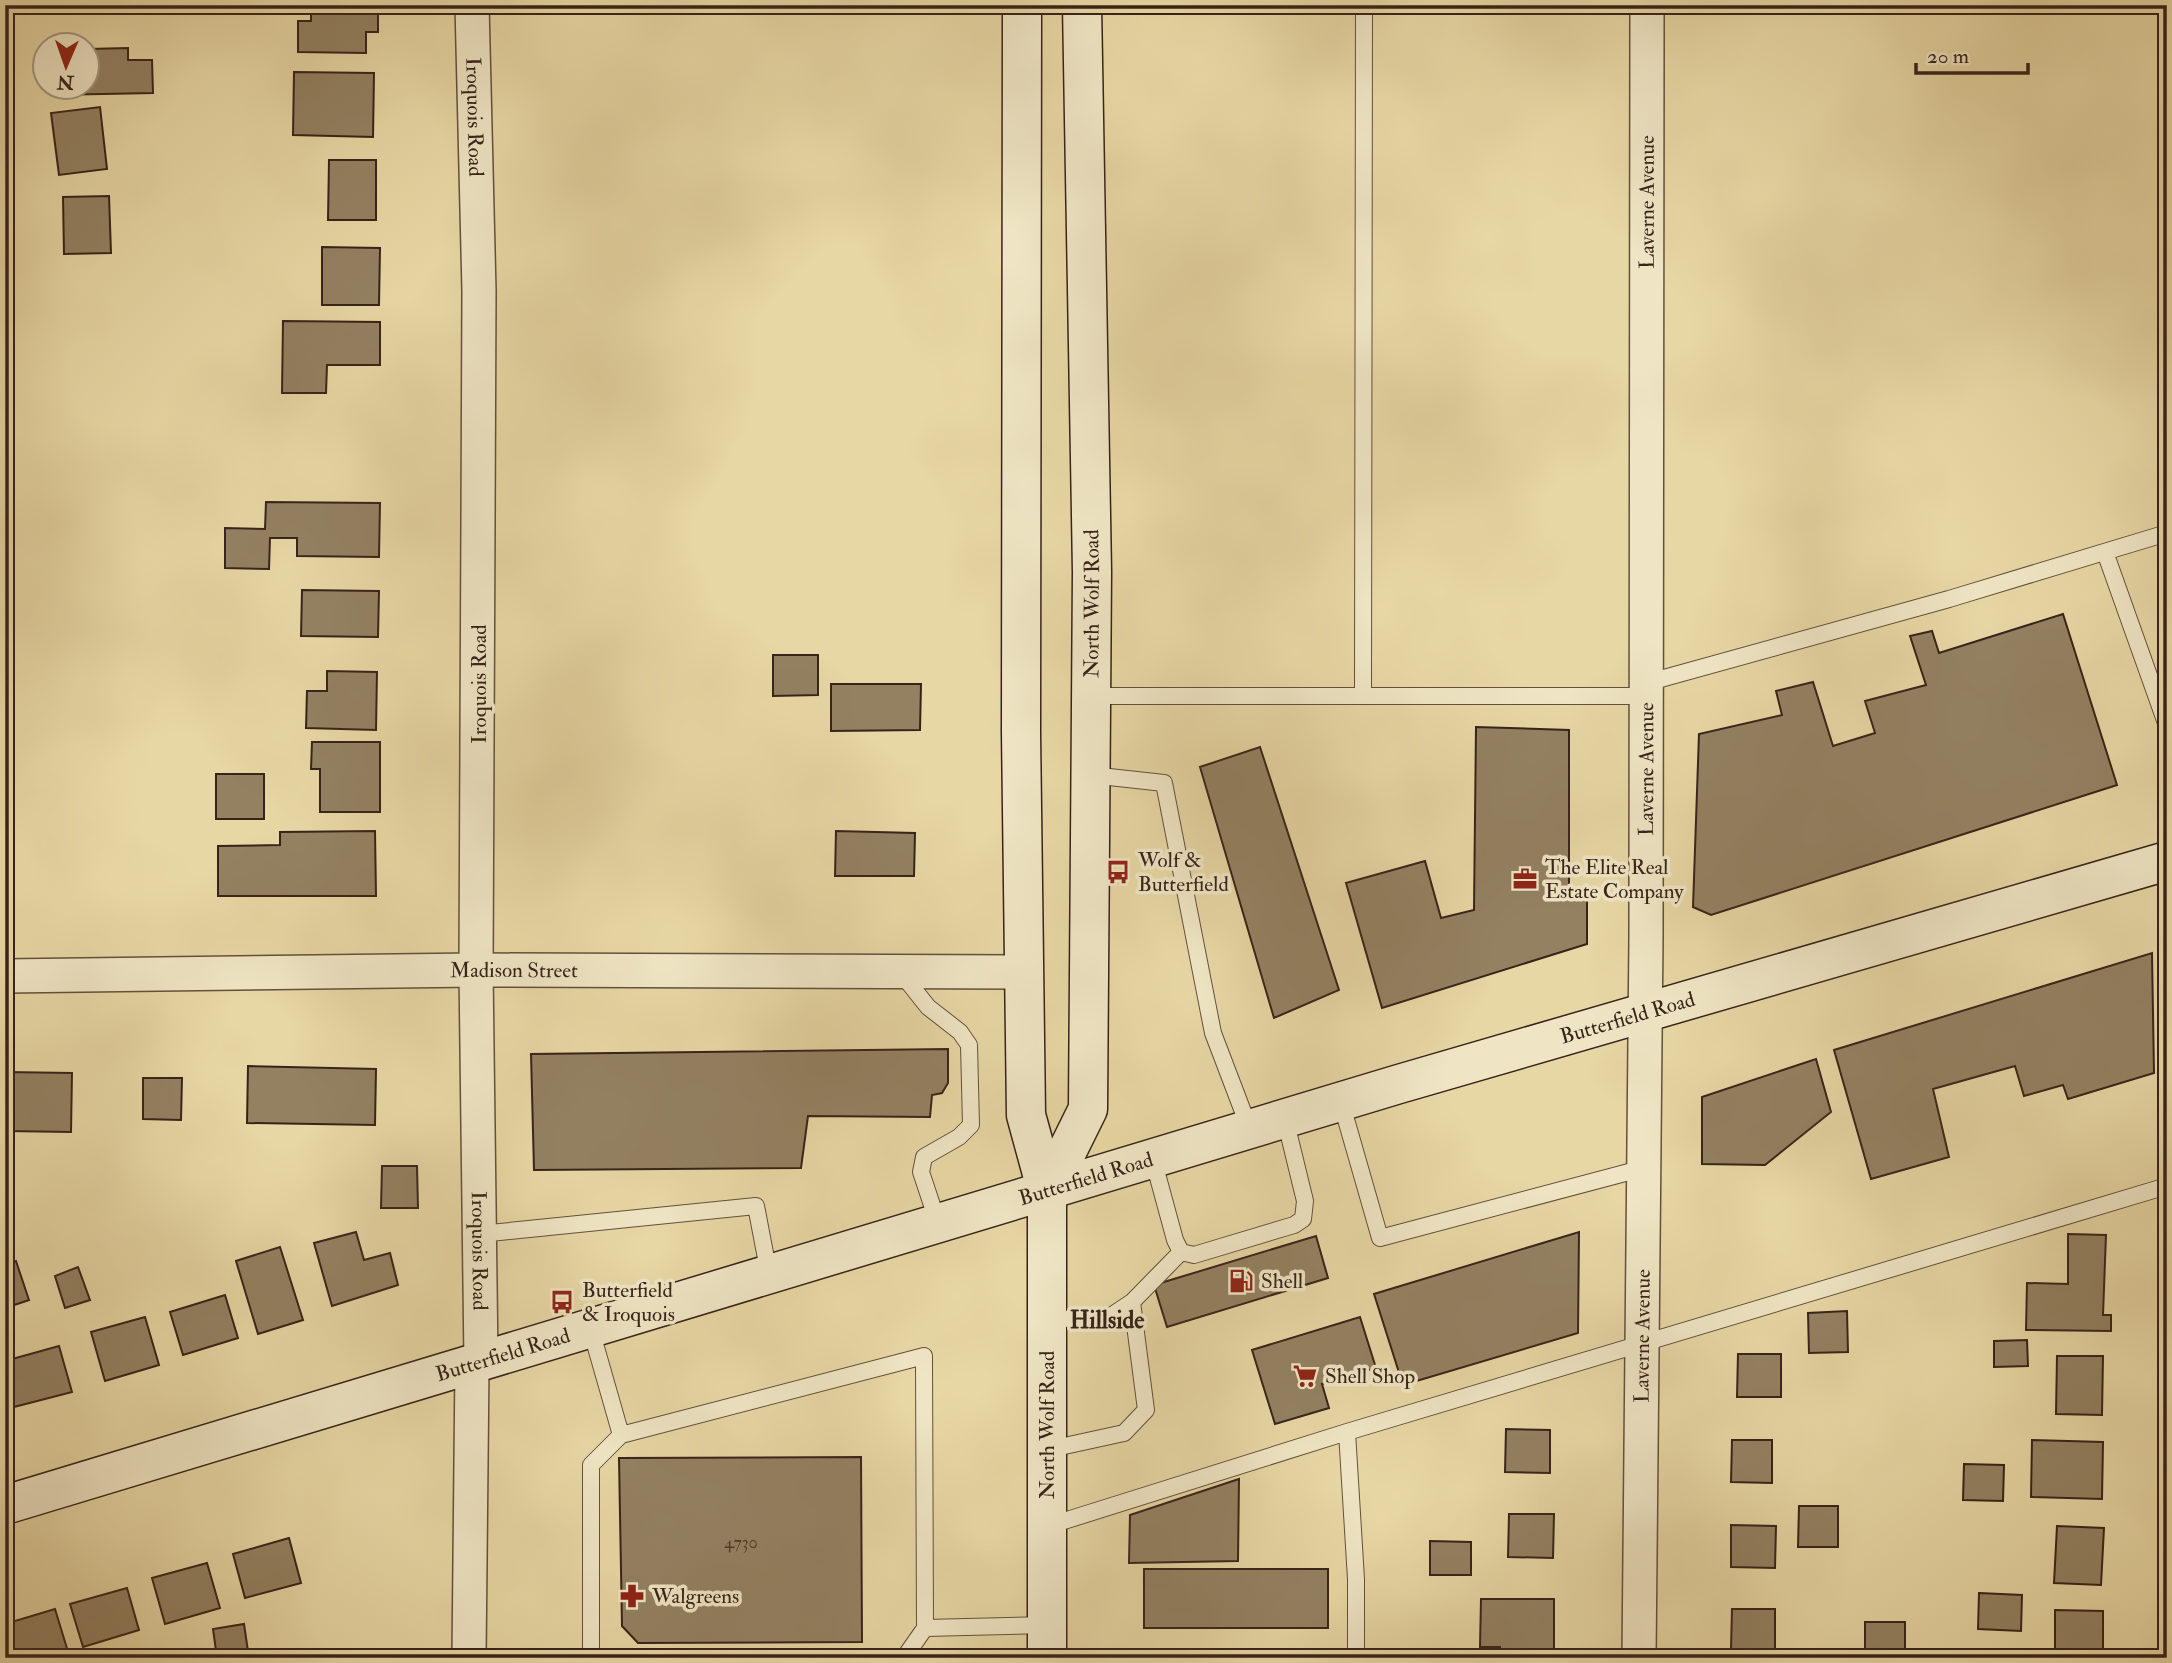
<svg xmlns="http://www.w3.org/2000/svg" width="2172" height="1663" font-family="'IM FELL Double Pica',serif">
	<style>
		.building { fill: #938162; stroke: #37231a; stroke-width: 2 }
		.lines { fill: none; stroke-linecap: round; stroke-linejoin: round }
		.service-casing { stroke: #63503c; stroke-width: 18 }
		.minor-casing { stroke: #63503c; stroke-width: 36 }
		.secondary-casing { stroke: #37231a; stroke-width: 41 }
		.service { stroke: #efe5c4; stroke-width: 16 }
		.minor { stroke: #efe5c4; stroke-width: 33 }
		.secondary { stroke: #efe5c4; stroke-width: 38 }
		.labels { text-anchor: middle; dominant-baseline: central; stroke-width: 7; stroke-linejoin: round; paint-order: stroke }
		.number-label { font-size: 18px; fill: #4e3a2c }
		.street-label { font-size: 21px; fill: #37231a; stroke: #efe5c4 }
		.poi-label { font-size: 21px; fill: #37231a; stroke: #efe5c4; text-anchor: start }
		.quarter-label { font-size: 24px; font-weight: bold; fill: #37231a; stroke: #efe5c4 }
	</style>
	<rect width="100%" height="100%" fill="#e7d7a4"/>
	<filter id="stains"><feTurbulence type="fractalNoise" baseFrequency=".00286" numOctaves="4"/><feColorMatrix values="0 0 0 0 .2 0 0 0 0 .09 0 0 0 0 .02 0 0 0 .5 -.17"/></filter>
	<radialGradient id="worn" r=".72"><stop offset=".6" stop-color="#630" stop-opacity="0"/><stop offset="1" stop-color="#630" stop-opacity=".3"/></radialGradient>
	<!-- building -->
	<path class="building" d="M45,5H92V9L46,11Z
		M311,5H378V32H366V53L298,52V21H311Z
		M128,48V60H152L153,93L52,95V88H88V49Z
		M294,72L374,73L373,137L293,135Z
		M100,107L107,169L59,175L51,113Z
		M329,160H376V220H328Z
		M109,196L111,253L64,254L63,197Z
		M322,247L380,248L379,305H322Z
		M283,321L380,322V365H327L326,393H282Z
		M266,502L380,503L379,557L297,556V538H270L269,569L225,568V528L265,529Z
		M302,590L379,591L378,637L301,636Z
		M2063,614L2117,785L1711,915L1693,907L1699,734L1782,715L1776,691L1813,682L1833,746L1875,733L1865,701L1926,685L1910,636L1932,631L1939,653Z
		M773,655H818V695L773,696Z
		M327,671L377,672L376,730L306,728L307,691H327Z
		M831,684H921L920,730L831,731Z
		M1476,727L1569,730V899L1587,900V944L1382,1008L1346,883L1425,861L1441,918L1474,910Z
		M312,742H380V812H320V769H311Z
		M1260,747L1339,990L1274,1018L1200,767Z
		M216,774H264V819H216Z
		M375,831L376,896H218V846L280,845V832Z
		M836,831L915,833L914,876H835Z
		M2152,953L2154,1073L2068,1099L2063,1085L2024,1096L2015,1066L1933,1089L1949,1157L1871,1179L1834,1050Z
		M948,1049V1083L942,1093L932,1095L930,1117L808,1116L801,1168L534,1170L531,1054Z
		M1816,1059L1831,1112L1765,1165L1702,1164V1097Z
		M248,1066L376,1069L375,1125L247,1123Z
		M5,1072L72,1073L71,1132L5,1131Z
		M143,1078H182L181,1120L143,1119Z
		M382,1166H417L418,1208H381Z
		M356,1232L364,1260L390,1253L398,1285L332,1306L314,1243Z
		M1579,1232L1578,1333L1403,1385L1374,1294Z
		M2068,1234L2106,1235L2103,1315H2111V1331L2026,1330L2027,1283L2068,1284Z
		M1316,1236L1328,1278L1167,1327L1154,1285Z
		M280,1247L303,1320L258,1334L236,1261Z
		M16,1261L29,1300L5,1308V1265Z
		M78,1267L90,1300L65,1308L55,1276Z
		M225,1295L238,1338L183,1355L170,1312Z
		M1847,1311L1848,1352L1809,1353L1808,1313Z
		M145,1317L159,1365L105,1381L91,1332Z
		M1360,1317L1376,1368L1322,1384L1329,1408L1275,1424L1252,1350Z
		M2027,1340L2028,1366L1994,1367V1341Z
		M59,1346L72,1392L14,1407L5,1361Z
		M1738,1354H1781V1397H1737Z
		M2057,1356H2103L2102,1415L2056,1414Z
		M1506,1429L1550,1430V1473L1505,1472Z
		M1732,1440H1772V1483L1731,1482Z
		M2032,1440L2103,1442L2102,1499L2031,1497Z
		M861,1457L862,1642L638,1643L622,1626L619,1458Z
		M1964,1464L2004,1465L2003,1501L1963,1500Z
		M1239,1479L1238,1561L1129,1563L1130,1515Z
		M1799,1506H1838V1547H1798Z
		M1509,1514H1554L1553,1558L1508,1557Z
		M1731,1525L1776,1526L1775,1568L1731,1567Z
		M2057,1526L2104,1528L2101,1585L2054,1583Z
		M289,1538L301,1583L245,1598L233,1554Z
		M1430,1541L1471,1542V1575H1430Z
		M207,1563L220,1608L165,1624L152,1578Z
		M1144,1569H1328V1628H1144Z
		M127,1588L139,1630L83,1647L70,1604Z
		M1979,1593L2022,1595L2021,1631L1978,1629Z
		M1481,1599H1554V1658H1500V1647H1480Z
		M55,1609L69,1655L11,1658L5,1639V1624Z
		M1732,1609H1775V1650L1731,1649Z
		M2055,1610L2103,1611V1658H2055Z
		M1865,1622H1905V1658H1865Z
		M244,1624L249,1658H217L213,1629Z"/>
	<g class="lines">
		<!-- service casing -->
		<g class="service-casing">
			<path id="service" d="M2105,552L2167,726
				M1646,683L1949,599L2167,533
				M1092,696H1646
				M1363,696L1364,5
				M1091,775L1164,783L1213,1033L1250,1130
				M901,973L928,1007L960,1032L969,1045L971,1125L959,1137L924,1157L921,1172L938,1223
				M1341,1102L1380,1238L1644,1168
				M1153,1159L1175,1240L1181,1252L1194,1255L1294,1225L1303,1219L1305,1201L1285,1119
				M480,1234L756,1206L769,1274
				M1047,1320L1111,1316L1132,1302L1181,1252
				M591,1330L621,1435L924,1356L925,1628L1047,1625
				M1347,1432L1356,1579V1658
				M1046,1450L1124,1433L1146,1410L1132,1302
				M1048,1526L1347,1432L2167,1186
				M591,1658V1465L621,1435
				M904,1658L925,1628"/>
		</g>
		<!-- minor casing -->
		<g class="minor-casing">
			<g id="minor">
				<path id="s1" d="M472,5L479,291L476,970L481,1362"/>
				<path id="s2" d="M5,976L476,970L1024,972"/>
				<path d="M469,1658L472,1365"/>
				<path id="s3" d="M1639,1658L1646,936L1647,5"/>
			</g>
		</g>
		<!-- secondary casing -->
		<g class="secondary-casing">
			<g id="secondary">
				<path d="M1022,5L1021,732L1026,1115L1047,1192V1658"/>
				<path id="s4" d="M1047,1192L1088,1109L1092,572L1082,5"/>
				<path id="s5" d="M5,1505L1399,1084L2167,861"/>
			</g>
		</g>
		<!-- service -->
		<use href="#service" class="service"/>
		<!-- minor -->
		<use href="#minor" class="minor"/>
		<!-- secondary -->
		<use href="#secondary" class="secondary"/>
	</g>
	<!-- icons -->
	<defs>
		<g id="bus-bare" transform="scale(1.89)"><path d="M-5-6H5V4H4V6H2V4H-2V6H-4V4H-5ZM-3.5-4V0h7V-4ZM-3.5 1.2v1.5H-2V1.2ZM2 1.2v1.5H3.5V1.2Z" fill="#8f2418" stroke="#efe5c4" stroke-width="2.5" paint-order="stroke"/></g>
		<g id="office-bare" transform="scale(1.89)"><path d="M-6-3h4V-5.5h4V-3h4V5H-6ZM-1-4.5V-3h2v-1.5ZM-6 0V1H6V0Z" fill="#8f2418" stroke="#efe5c4" stroke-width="2.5" paint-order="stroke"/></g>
		<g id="fuel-bare" transform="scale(1.89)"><path d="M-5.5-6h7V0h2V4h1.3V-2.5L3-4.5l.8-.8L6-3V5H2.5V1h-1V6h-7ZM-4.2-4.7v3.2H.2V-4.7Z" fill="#8f2418" stroke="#efe5c4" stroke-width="2.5" paint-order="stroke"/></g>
		<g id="supermarket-bare" transform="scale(1.89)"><path d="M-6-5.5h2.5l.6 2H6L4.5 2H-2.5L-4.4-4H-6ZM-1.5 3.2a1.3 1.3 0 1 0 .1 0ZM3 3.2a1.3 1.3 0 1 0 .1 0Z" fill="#8f2418" stroke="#efe5c4" stroke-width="2.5" paint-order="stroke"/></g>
		<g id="pharmacy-bare" transform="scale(1.89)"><path d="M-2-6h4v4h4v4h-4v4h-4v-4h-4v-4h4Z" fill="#8f2418" stroke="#efe5c4" stroke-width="2.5" paint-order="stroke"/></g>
	</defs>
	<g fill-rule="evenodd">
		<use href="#bus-bare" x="1118" y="872"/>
		<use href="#office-bare" x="1525" y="879"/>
		<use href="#fuel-bare" x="1241" y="1281"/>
		<use href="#bus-bare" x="562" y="1302"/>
		<use href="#supermarket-bare" x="1305" y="1376"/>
		<use href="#pharmacy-bare" x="632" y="1596"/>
	</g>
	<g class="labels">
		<!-- number labels -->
		<g class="number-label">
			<text x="741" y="1542">4730</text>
		</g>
		<!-- street labels -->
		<g class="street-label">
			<text stroke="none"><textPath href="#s1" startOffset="112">Iroquois Road</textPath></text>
			<text stroke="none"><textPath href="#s3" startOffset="1456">Laverne Avenue</textPath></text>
			<text stroke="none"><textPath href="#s4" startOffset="598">North Wolf Road</textPath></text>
			<text transform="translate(479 684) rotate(-90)">Iroquois Road</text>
			<text stroke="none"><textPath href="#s3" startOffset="889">Laverne Avenue</textPath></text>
			<text stroke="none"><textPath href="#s2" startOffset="509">Madison Street</textPath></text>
			<text stroke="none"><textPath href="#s5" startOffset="1694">Butterfield Road</textPath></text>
			<text stroke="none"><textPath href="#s5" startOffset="1129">Butterfield Road</textPath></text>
			<text stroke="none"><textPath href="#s1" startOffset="1246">Iroquois Road</textPath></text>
			<text stroke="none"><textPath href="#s3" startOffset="322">Laverne Avenue</textPath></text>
			<text stroke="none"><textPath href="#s5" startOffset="520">Butterfield Road</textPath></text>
			<text transform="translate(1047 1425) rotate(-90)">North Wolf Road</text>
		</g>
		<!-- poi labels -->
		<g class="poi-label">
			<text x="1138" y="860">Wolf &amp;<tspan x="1138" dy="24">Butterfield</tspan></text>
			<text x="1545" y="867">The Elite Real<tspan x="1545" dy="24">Estate Company</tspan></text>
			<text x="1261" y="1281">Shell</text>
			<text x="582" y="1290">Butterfield<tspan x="582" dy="24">&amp; Iroquois</tspan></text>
			<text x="1325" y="1376">Shell Shop</text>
			<text x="652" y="1596">Walgreens</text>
		</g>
		<!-- quarter labels -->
		<g class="quarter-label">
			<text x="1107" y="1320">Hillside</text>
		</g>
	</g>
	<!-- margin -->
	<rect width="2172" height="1663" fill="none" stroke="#e7d7a4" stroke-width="28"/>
	<rect x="7" y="7" width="2158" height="1649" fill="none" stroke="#37231a" stroke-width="3.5"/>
	<rect x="14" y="14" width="2144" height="1635" fill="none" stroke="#37231a" stroke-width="2"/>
	<!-- north arrow -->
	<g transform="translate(66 66) rotate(182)"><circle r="33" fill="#efe5c4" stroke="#a59780" stroke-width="2"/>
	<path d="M0-5L12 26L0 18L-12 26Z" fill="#8f2418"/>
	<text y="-10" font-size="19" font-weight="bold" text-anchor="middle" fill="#37231a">N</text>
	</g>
	<!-- scale -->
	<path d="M1916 63v10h112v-10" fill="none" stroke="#37231a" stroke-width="3.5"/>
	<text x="1927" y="63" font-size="21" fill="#37231a" stroke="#efe5c4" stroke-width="5" paint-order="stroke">20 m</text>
	<rect width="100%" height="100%" filter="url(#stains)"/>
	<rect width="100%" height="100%" fill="url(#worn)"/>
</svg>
